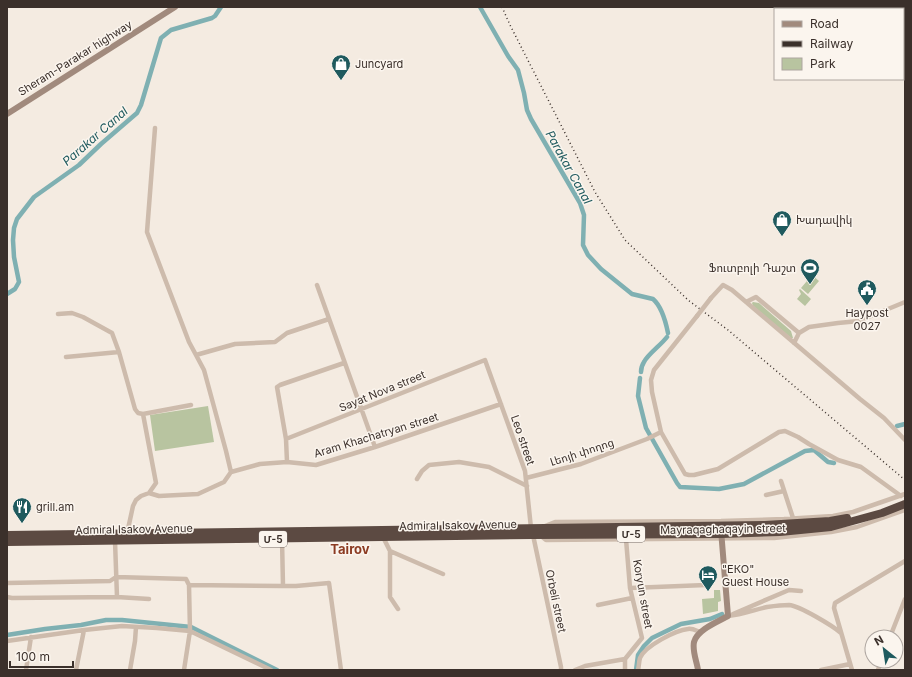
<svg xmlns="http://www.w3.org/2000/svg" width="912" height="677" font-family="Inter,'Noto Sans Armenian',sans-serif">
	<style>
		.green { fill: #b8c4a0 }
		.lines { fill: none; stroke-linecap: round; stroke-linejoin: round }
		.canal { stroke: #7fb0b2; stroke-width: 4.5 }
		.street { stroke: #cdbbac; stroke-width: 4.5 }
		.secondary { stroke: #a18a7d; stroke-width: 6 }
		.highway { stroke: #5c4a42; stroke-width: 8 }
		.rail { stroke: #3b302b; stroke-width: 1.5; stroke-dasharray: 1 3; stroke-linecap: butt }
		.street-bridge { stroke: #cdbbac; stroke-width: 4.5 }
		.labels { text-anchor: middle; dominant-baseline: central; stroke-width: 3; stroke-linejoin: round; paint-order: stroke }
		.shield { fill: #fbf5ee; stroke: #756b66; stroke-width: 1 }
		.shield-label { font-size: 10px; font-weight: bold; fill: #3b302b }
		.street-label { font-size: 11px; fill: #3b302b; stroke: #fbf5ee }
		.poi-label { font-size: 11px; fill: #3b302b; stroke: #fbf5ee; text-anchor: start }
		.water-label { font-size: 12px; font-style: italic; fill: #1f5a5e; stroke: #fbf5ee }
		.quarter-label { font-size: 13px; font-weight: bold; fill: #8c3b22; stroke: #fbf5ee }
	</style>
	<rect width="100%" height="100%" fill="#f4ebe1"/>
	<!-- green -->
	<path class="green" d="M812,275L819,281L808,294L801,288Z
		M800,289L811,299L805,306L797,299L801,294L799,290Z
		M753,302L759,303L791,331L793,338H791L753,306L752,303Z
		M208,406L214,442L155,451L150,415Z
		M714,590H720L721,601L718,602V611L703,614L702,599L714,598Z"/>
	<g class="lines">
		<!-- canal -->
		<path class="canal" d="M480,7L508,56L518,70L524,93L527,110L531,119L580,203L584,215L583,245L588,255L601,269L632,294L653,299C661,306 666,323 668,333
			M7,294L15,289L19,282L14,257L13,240L14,228L17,219L34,197L79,165L101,144L137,113L141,105L161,38L171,30L212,18L215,16L221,7
			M641,372C641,368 642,365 644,362C648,354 661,345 667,337
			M640,378L638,396L646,428L677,483L680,487L719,489L744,484L805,451L814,450L828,462L834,463
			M897,426L905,424
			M7,635L45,629L81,625L106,620H122L191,627L277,670
			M636,670L638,655L644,646L652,638L681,624L710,619L722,614"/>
		<!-- street -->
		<path class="street" d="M155,128L147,232L189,342L196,355L204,370L226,451L231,472
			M317,285L375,447
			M711,298L723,285L732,290L860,399L884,418L905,440
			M746,302L756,297L799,333
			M58,314L72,313L83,317L112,333L119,352L135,409L138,413L143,414L156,483L149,493
			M697,316L654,370L651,380L652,392L661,432L685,474L689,475H694L718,469L779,432L785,431L798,437L809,444L838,460L861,467L901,496
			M794,343L799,333L809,327L838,323L859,321L905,302
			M196,355L235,344L275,342L287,333L329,319
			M66,357L119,352
			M143,414L191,405
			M286,439L485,360L525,471L531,528
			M287,462L286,439L277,387L280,385L344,363
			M231,472L260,464L287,462L316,465L375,447L501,404
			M526,478L581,464L647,439L661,432
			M417,479L422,471L429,465L459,462L489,467L527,486
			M781,481L794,521
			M766,495L784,491
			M545,526L555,522L721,521L784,519L833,516L853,512L905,494
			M129,534L128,529L133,506L136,500L141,496L149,493L159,496L198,494L224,482L231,472
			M533,535L561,667V670
			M541,536L546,540L774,538L831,532L857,527L905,510
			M383,537L390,551V597L398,609
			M115,541L117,597
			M390,551L443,574
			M7,583L110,581L116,577L186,579L189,585L283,586L282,539
			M283,586H296L329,583L341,670
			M630,588L706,585
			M7,597L12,598L117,597L149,599
			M598,605L632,598
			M733,614L789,590L801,591
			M728,616C741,615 754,610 767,607C774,606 783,605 789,605C800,606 833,626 841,633
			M890,637L905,599
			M7,641L84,630L122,626L157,628L190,631L271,670
			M26,670L31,637
			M76,670L84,630
			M130,670L135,641L136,627
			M184,670L190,631L189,585
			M575,670L585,666L625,659
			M625,670V659L642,638L630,588L626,539
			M638,670C639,666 639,661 640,658C645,646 676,630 688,629C692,628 697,631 700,632
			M821,670L850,664
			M852,670L834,608L835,603L905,561
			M878,670L881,661"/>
		<!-- secondary -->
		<path class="secondary" d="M7,114L175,7
			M698,670C697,662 692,651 694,642C697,630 717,622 728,616L721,530"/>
		<!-- highway -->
		<path class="highway" d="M7,535L765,525L830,521L847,518
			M7,542L533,535L722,534L780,532L831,527L882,513L905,504"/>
		<!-- rail -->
		<path class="rail" d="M502,7L510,25L595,192L625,240L688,300L728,330L905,480"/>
		<!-- street-bridge -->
		<path class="street-bridge" d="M697,316L711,298"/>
	</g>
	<!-- icons -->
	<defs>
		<g id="shop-pin" transform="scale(1)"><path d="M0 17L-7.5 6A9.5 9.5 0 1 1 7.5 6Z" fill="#1f5a5e" stroke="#fbf5ee"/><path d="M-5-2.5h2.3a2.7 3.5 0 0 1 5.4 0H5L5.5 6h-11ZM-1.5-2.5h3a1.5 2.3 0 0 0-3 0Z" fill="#fff"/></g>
		<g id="stadium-pin" transform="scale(1)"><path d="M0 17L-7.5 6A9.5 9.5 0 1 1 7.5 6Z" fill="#1f5a5e" stroke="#fbf5ee"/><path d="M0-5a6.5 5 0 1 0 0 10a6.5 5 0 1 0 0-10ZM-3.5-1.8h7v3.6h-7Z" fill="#fff"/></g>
		<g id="civic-pin" transform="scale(1)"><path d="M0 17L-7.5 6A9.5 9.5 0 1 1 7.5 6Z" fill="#1f5a5e" stroke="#fbf5ee"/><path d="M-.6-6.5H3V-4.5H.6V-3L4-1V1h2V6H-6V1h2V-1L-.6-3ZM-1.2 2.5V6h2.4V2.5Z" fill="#fff"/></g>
		<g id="restaurant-pin" transform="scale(1)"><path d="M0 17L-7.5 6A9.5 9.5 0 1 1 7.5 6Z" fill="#1f5a5e" stroke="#fbf5ee"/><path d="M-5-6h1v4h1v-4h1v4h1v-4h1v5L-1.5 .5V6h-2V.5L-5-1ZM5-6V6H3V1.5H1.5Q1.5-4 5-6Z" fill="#fff"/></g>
		<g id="hotel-pin" transform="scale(1)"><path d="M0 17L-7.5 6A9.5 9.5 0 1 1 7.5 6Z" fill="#1f5a5e" stroke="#fbf5ee"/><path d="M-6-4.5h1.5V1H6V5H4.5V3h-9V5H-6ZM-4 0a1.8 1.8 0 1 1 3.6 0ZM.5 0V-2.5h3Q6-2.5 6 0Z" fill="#fff"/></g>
	</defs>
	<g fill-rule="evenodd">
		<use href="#shop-pin" x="341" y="64"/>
		<use href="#shop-pin" x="782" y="220"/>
		<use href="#stadium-pin" x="810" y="268"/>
		<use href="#civic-pin" x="867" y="289"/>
		<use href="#restaurant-pin" x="22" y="507"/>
		<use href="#hotel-pin" x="708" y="575"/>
	</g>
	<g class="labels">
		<!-- shield labels -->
		<g class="shield">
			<rect x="617" y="526" width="28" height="16" rx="3"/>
			<rect x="259" y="531" width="28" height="16" rx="3"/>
		</g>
		<g class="shield-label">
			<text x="631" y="534">Մ-5</text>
			<text x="273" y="539">Մ-5</text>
		</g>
		<!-- street labels -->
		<g class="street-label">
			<text transform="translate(75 58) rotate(-32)">Sheram-Parakar highway</text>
			<text transform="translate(382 391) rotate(-22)">Sayat Nova street</text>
			<text transform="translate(376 435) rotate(-17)">Aram Khachatryan street</text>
			<text transform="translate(523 440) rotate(71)">Leo street</text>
			<text transform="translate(582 452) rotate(-18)">Լեոյի փողոց</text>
			<text transform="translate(458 525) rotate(-1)">Admiral Isakov Avenue</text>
			<text transform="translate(134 529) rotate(-1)">Admiral Isakov Avenue</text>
			<text transform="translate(723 529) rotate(-1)">Mayraqaghaqayin street</text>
			<text transform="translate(643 594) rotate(80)">Koryun street</text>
			<text transform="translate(556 601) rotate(78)">Orbeli street</text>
		</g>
		<!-- poi labels -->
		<g class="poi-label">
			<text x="355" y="64">Juncyard</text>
			<text x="796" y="220">Խադավիկ</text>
			<text x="796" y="268" text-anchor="end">Ֆուտբոլի Դաշտ</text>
			<text x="867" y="313" text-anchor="middle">Haypost<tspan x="867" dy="13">0027</tspan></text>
			<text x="36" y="507">grill.am</text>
			<text x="722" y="569">"ЕКО"<tspan x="722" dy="13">Guest House</tspan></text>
		</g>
		<!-- water labels -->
		<g class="water-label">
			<text transform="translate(95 136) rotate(-41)">Parakar Canal</text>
			<text transform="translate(569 167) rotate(61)">Parakar Canal</text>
		</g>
		<!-- quarter labels -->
		<g class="quarter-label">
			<text x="350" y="549">Tairov</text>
		</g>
	</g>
	<!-- border -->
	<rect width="912" height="677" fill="none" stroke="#3b302b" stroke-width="16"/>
	<!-- legend -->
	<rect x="774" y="8" width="130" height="72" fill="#fbf5ee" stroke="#aea6a0"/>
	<rect x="782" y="21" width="20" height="6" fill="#a18a7d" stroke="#aea6a0"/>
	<text x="810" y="28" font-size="12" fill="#3b302b">Road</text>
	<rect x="782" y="41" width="20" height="6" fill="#3b302b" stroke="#aea6a0"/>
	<text x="810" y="48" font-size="12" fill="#3b302b">Railway</text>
	<rect x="782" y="58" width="20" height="12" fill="#b8c4a0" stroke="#aea6a0"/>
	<text x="810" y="68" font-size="12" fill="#3b302b">Park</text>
	<!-- north arrow -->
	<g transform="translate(884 649) rotate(330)"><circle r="19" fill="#fbf5ee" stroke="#aea6a0"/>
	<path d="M0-3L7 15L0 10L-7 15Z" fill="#1f5a5e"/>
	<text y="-6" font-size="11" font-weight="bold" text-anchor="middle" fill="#3b302b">N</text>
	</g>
	<!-- scale -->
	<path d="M10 661v6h63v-6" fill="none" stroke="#3b302b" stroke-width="2"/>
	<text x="16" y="661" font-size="12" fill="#3b302b" stroke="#fbf5ee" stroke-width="3" paint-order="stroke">100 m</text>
</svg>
